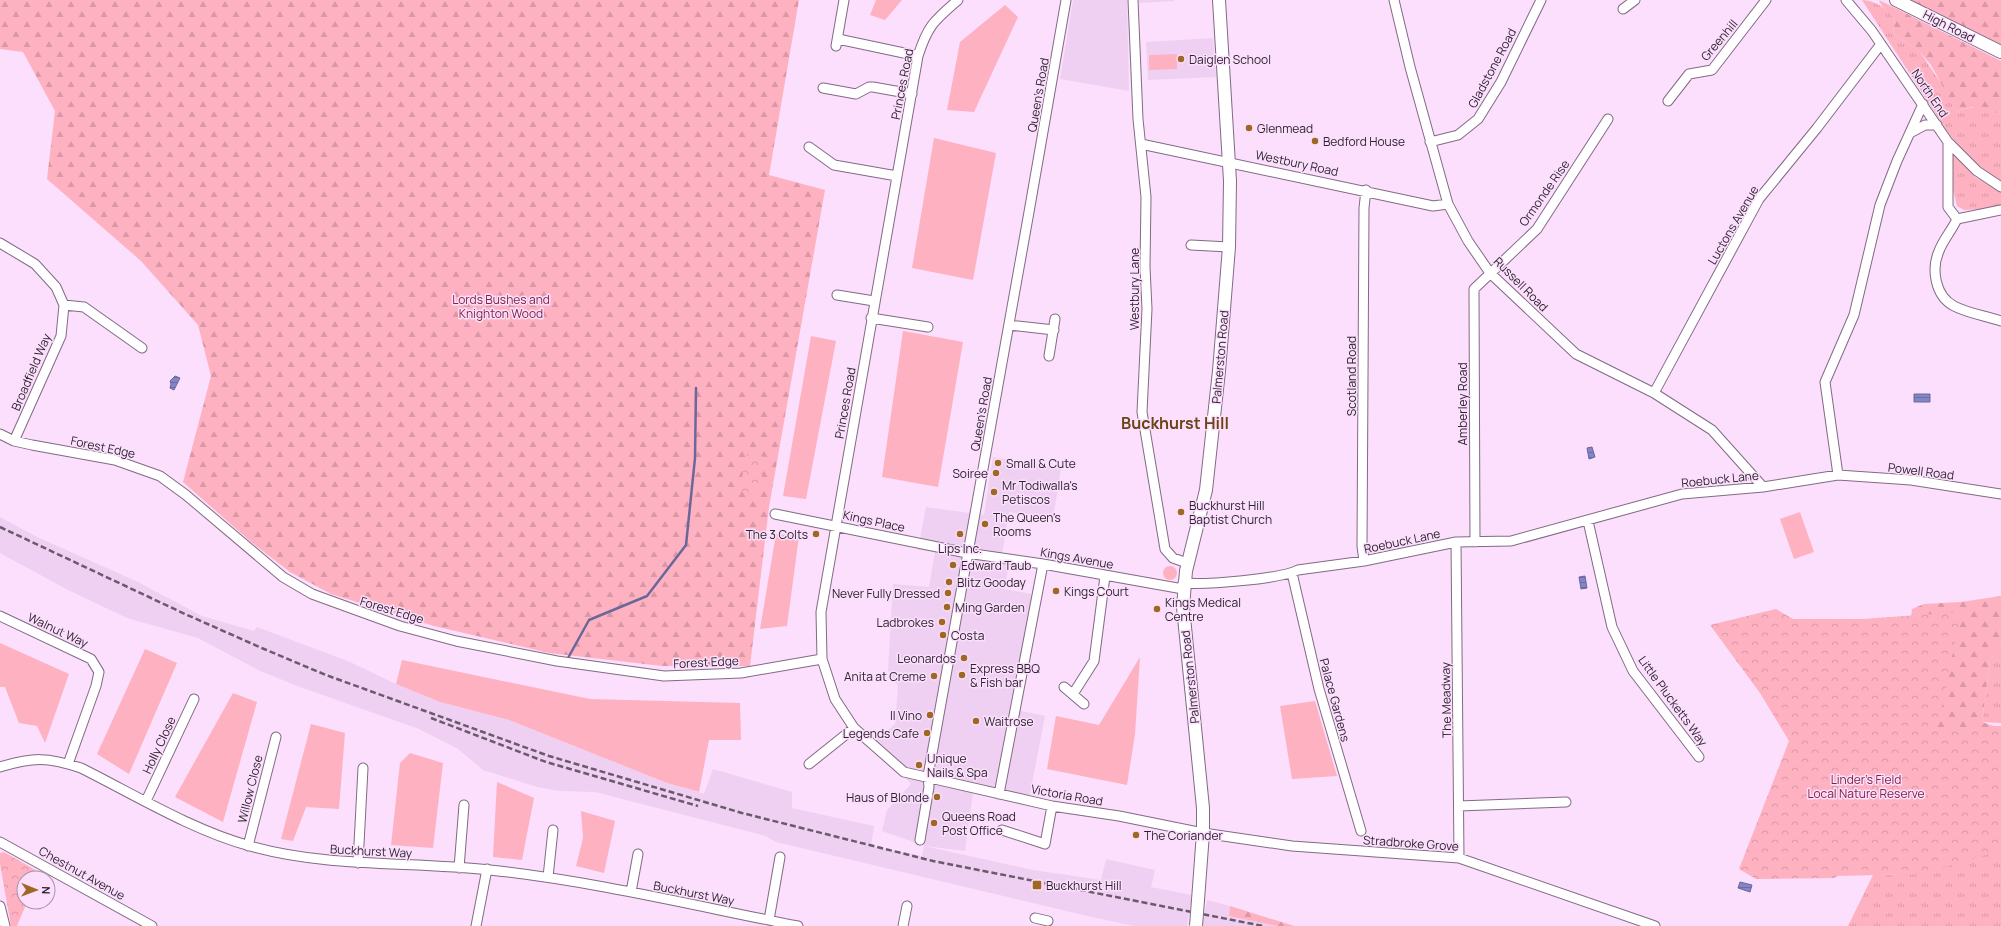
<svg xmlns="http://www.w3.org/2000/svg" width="2001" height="926" font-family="Manrope,sans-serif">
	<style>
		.built { fill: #f0d0f2 }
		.grass { fill: url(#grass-tufts) }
		.forest { fill: url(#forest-firs) }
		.park { fill: url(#park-crowns) }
		.garden { fill: #feb1c1 }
		.water { fill: url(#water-rules); stroke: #6a689a }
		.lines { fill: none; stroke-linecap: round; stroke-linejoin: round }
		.stream { stroke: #6a689a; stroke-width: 2.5 }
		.minor-casing { stroke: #826a84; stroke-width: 11 }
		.major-casing { stroke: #826a84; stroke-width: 14 }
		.minor { stroke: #fff; stroke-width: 9 }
		.major { stroke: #fff; stroke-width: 12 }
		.rail { stroke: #6a5a6b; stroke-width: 2.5; stroke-dasharray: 6 3; stroke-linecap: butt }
		.major-bridge-casing { stroke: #826a84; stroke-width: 14; stroke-linecap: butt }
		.major-bridge { stroke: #fff; stroke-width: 12 }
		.poi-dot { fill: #9f6822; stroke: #fbdffd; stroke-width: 1.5 }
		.labels { text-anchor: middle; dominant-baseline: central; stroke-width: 3; stroke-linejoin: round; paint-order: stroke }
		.street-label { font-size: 12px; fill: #2e242f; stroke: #fbdffd }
		.poi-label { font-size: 12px; fill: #2e242f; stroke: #fbdffd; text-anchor: start }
		.park-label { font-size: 12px; fill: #802240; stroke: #fbdffd }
		.district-label { font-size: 16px; font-weight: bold; fill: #6a4415; stroke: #fbdffd }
	</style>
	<defs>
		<pattern id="grass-tufts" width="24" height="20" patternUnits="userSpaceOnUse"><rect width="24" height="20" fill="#feb1c1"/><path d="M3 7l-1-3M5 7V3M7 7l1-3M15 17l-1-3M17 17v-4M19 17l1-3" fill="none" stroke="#da98a6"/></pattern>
		<pattern id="forest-firs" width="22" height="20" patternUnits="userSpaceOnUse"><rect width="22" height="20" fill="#feb1c1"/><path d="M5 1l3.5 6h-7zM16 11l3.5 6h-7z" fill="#da98a6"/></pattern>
		<pattern id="park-crowns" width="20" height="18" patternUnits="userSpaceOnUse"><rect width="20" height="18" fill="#feb1c1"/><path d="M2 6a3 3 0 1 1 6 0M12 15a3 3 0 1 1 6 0" fill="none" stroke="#da98a6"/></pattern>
		<pattern id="water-rules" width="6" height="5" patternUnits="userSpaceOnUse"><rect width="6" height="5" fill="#8385c8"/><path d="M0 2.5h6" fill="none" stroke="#6c6da3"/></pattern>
	</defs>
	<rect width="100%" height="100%" fill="#fbdffd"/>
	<!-- built -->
	<path class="built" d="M1073,0H1127L1129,91L1060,79Z
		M1139,0H1174V1L1139,3Z
		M1213,38L1216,77L1148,80L1146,42Z
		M993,457L1061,469L1053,519L1009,512L1002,554L1009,567L1004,589L1032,594L1014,693L1012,709L1045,716L1028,804L973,793L965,851L925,846L882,831L887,810L911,784L873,743L895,724L898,686L888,670L893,584L929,587L935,552L918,550L926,507L984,515Z
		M0,517L35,536L138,582L202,616L254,631L257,627L350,662L396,684L440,702L509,720L667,783L704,794L713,769L792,792V808L874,826L871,846L922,856L924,846L1033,870L1101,880L1106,859L1155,870L1151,887L1192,895L1187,926H1134L1087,916L776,842L766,836L595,792L559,791L537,787L483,770L458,749L419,729L300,687L260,671L198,638L127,618L68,590L0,553Z
		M1207,900L1230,906L1294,926H1202Z"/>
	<!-- grass -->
	<path class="grass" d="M1862,0C1875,0 1887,9 1895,19L1893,33L1920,52L1946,91L1956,111L1975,107L2001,114V182L1969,158L1949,134Z
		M1955,155L1975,177L2001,192V208L1964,210L1957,206L1952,185V156Z
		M2001,644V723L1982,722L1990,660Z
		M2001,850V926H1848L1873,875H1892Z"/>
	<!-- forest -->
	<path class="forest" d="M0,0H799L769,175L825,190L769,507L750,666H662L549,653L434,626L331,594L290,572L251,542L183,482L211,376L198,325L141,261L47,179L55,111L23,52L0,49Z
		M1879,0L2001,61V114L1973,107L1956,111L1931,65L1920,52L1893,33L1895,19L1882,6Z
		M1903,0H2001V49Z
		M2001,593V644L1990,660L1982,722L1994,726H2001V850L1922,874L1940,745L1908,643L1912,609L1924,604L1961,602L2001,596Z
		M1230,906L1294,926H1278L1229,916Z"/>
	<!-- park -->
	<path class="park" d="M746,454L765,457L759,494L740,491Z
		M1776,609L1793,619H1862L1961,612L1937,732L2001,730V850L1922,874L1837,876L1835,878L1756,879L1739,869L1789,741L1760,693L1710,625Z
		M4,852L39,872L37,878H24V902H27L17,926H11L0,864V853Z"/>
	<!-- garden -->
	<path class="garden" d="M876,0H902L885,20L870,15Z
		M1005,5L1018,17L974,112L947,110L960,42Z
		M1177,54V69L1149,70V55Z
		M934,138L996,153L973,280L912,268Z
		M903,331L963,342L938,487L882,477Z
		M811,336L836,341L806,499L783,496Z
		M1800,512L1814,552L1794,559L1780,519Z
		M776,534L799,536L787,626L760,629Z
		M1163 573a7 7 0 1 1 14 0a7 7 0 1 1-14 0Z
		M0,643L69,674L45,743L37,726L19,723L5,687H0Z
		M145,649L177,663L129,774L97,754Z
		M1140,657L1135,734L1127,785L1047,769L1056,716L1099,725Z
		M402,660L590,699L740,703L741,740H709L699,792L667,783L509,720L440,702L396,684Z
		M233,693L257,702L223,822L175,797Z
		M1315,701L1337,776L1292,779L1280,706Z
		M311,724L345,733L339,809L306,807L293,841L281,839Z
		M410,753L443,763L433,848L391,845L400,763Z
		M497,782L534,798L522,860L493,857Z
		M581,811L615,821L604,873L576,866L583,838Z"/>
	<!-- water -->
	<path class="water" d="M175,376L180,378L174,390L170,388L171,384L170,381Z
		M1914,394H1930V402H1914Z
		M1592,447L1595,457L1589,459L1587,448Z
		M1585,576L1587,588L1581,589L1579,577Z
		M1740,882L1752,885L1750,892L1738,888Z"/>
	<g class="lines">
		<!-- stream -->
		<path class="stream" d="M568,658L589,620L647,596L686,545L695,458L696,388"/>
		<!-- minor casing -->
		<g class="minor-casing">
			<path id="minor" d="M958,0C934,21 928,25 918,56L821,612L822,659L835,699L854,728L904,772L1052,806L1119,816L1203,833L1292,846L1459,858L1655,926
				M1133,0L1138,119L1146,197L1145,267L1147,309L1142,412L1165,549L1173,558L1187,563
				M1394,0L1410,67L1448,204L1468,241L1490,273L1576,354L1654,393L1712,430L1763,487
				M1846,0L1872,31L1948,142L1977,171L2001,187
				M1623,9L1635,0
				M838,39L918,56
				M836,46L844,0
				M823,88L856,94L869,87H873L912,94
				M1668,101L1689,74L1712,70L1766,0
				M1910,133L1925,125H1937
				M1430,142L1458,135L1478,119L1501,82L1541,0
				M1948,142V207L1957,219
				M1141,144L1433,206L1448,204
				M809,147L834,165L897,176
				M1957,219C1952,230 1943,240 1939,251C1931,269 1935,296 1954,306C1967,313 1986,316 2001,321
				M1957,219L2001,210
				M0,243L35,264L56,287L64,305L61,336L14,441
				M1191,245L1229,247
				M837,295L874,301
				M64,305L84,307L142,348
				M871,318L928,327
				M1009,325L1054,330
				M1049,356L1055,319
				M1654,393L1759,199L1817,128L1881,44
				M0,434L14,441L32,445L115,460L160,476L186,495L283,577L312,594L400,626L456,641L557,661L664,676L741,673L822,659
				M1838,475L1825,382L1854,315L1880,205L1897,161L1923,104
				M775,514L967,553L1043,564L1183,589
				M1588,521L1612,627L1633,671L1699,757
				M1456,542L1459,858
				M1475,542L1474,289L1537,229L1608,119
				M1364,561L1362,546L1364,208L1366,190
				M1292,573L1319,689L1361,831
				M1183,583C1205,585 1281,579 1298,570L1364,561L1456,542L1511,541L1682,494L1763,487L1838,475L1911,480L2001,494
				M0,616L91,659L99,672L96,686L68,764
				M1064,687L1084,704
				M1073,694L1094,661L1105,576
				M809,764L854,728
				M0,767C34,757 47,757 81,768C135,795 192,830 250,846C328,868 410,861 490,870C593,881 696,906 798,926
				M999,794L1043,564
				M146,801L194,699
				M1459,806L1566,802
				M1002,830L1045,844L1052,806
				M920,840L929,787L928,776C973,517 1022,259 1066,0
				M0,842L152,926
				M248,846L276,737
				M358,863L363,768
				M459,868L464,805
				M548,877L553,830
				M631,892L638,854
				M0,906L5,926
				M1035,918L1048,921
				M769,920L780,857
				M476,926L487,869
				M903,926L907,906"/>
		</g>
		<!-- major casing -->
		<g class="major-casing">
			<path id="major" d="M1896,0L2001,52
				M1198,900L1203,833V808L1183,607L1186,571L1206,490L1219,371L1229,247L1230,181L1219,0"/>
		</g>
		<!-- minor -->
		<use href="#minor" class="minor"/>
		<!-- major -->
		<use href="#major" class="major"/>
		<!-- rail -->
		<path class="rail" d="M0,527L185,614L264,649L326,675L549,756L742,813L933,861L1263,926
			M431,718L546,762L698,806"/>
		<!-- major-bridge casing -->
		<g class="major-bridge-casing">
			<path id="major-bridge" d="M1196,926L1198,900"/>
		</g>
		<!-- major-bridge -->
		<use href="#major-bridge" class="major-bridge"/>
	</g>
	<!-- markers -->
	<g class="poi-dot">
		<circle cx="1181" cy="59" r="4"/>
		<circle cx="1249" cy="128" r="4"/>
		<circle cx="1315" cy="141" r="4"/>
		<circle cx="998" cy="463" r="4"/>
		<circle cx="996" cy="473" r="4"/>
		<circle cx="994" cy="492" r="4"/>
		<circle cx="1181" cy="512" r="4"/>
		<circle cx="985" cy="524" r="4"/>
		<circle cx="816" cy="534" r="4"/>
		<circle cx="960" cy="534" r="4"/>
		<circle cx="953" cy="565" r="4"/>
		<circle cx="949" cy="582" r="4"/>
		<circle cx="1056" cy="591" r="4"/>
		<circle cx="948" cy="593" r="4"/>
		<circle cx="947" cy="607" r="4"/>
		<circle cx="1157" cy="609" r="4"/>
		<circle cx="942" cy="622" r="4"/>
		<circle cx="943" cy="635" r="4"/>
		<circle cx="964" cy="658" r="4"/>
		<circle cx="962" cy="675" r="4"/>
		<circle cx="934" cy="676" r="4"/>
		<circle cx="930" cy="715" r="4"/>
		<circle cx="976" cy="721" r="4"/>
		<circle cx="927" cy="733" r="4"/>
		<circle cx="919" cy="765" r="4"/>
		<circle cx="937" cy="797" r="4"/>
		<circle cx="934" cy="823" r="4"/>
		<circle cx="1136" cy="835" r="4"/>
		<rect x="1032" y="880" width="10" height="10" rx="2"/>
	</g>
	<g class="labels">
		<!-- street labels -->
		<g class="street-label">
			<text transform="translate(1949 26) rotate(27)">High Road</text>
			<text transform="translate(1719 40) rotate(-50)">Greenhill</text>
			<text transform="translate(1492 68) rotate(-62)">Gladstone Road</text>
			<text transform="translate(902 84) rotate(-79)">Princes Road</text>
			<text transform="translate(1930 93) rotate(56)">North End</text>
			<text transform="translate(1038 95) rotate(-80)">Queen's Road</text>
			<text transform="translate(1297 163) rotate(12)">Westbury Road</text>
			<text transform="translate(1544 193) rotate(-55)">Ormonde Rise</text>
			<text transform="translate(1733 225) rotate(-60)">Luctons Avenue</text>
			<text transform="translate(1521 284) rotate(45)">Russell Road</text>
			<text transform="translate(1134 289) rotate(-90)">Westbury Lane</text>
			<text transform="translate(1220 357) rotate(-85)">Palmerston Road</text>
			<text transform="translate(31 372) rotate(-67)">Broadfield Way</text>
			<text transform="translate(1351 376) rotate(-90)">Scotland Road</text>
			<text transform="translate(845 403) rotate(-80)">Princes Road</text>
			<text transform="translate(1462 404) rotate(-90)">Amberley Road</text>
			<text transform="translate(981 414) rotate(-80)">Queen's Road</text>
			<text transform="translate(103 447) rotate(12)">Forest Edge</text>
			<text transform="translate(1921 471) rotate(7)">Powell Road</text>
			<text transform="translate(1720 479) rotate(-6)">Roebuck Lane</text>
			<text transform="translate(874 521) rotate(12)">Kings Place</text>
			<text transform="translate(1402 541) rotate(-12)">Roebuck Lane</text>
			<text transform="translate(1077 558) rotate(10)">Kings Avenue</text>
			<text transform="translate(392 610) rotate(17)">Forest Edge</text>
			<text transform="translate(58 630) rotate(25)">Walnut Way</text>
			<text transform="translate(706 662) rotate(-3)">Forest Edge</text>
			<text transform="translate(1190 677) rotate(-96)">Palmerston Road</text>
			<text transform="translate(1335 700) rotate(75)">Palace Gardens</text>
			<text transform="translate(1446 700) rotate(-91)">The Meadway</text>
			<text transform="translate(1673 701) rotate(54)">Little Plucketts Way</text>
			<text transform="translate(159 745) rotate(-65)">Holly Close</text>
			<text transform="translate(250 789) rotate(-76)">Willow Close</text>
			<text transform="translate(1067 795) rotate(10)">Victoria Road</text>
			<text transform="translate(1411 843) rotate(4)">Stradbroke Grove</text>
			<text transform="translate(371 851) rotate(3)">Buckhurst Way</text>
			<text transform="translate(82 873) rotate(29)">Chestnut Avenue</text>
			<text transform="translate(694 893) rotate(11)">Buckhurst Way</text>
		</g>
		<!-- poi labels -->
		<g class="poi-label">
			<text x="1189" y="59">Daiglen School</text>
			<text x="1257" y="128">Glenmead</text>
			<text x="1323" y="141">Bedford House</text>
			<text x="1006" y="463">Small &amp; Cute</text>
			<text x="988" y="473" text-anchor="end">Soiree</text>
			<text x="1002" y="485">Mr Todiwalla's<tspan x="1002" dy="14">Petiscos</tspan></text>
			<text x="1189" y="505">Buckhurst Hill<tspan x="1189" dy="14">Baptist Church</tspan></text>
			<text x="993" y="517">The Queen's<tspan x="993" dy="14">Rooms</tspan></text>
			<text x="808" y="534" text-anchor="end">The 3 Colts</text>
			<text x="960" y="548" text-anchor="middle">Lips Inc.</text>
			<text x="961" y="565">Edward Taub</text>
			<text x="957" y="582">Blitz Gooday</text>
			<text x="1064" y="591">Kings Court</text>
			<text x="940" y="593" text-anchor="end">Never Fully Dressed</text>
			<text x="1165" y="602">Kings Medical<tspan x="1165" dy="14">Centre</tspan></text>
			<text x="955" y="607">Ming Garden</text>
			<text x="934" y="622" text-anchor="end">Ladbrokes</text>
			<text x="951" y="635">Costa</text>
			<text x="956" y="658" text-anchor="end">Leonardos</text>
			<text x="970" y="668">Express BBQ<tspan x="970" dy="14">&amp; Fish bar</tspan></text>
			<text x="926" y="676" text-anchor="end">Anita at Creme</text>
			<text x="922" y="715" text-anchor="end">Il Vino</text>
			<text x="984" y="721">Waitrose</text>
			<text x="919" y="733" text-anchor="end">Legends Cafe</text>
			<text x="927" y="758">Unique<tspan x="927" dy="14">Nails &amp; Spa</tspan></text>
			<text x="929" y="797" text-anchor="end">Haus of Blonde</text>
			<text x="942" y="816">Queens Road<tspan x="942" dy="14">Post Office</tspan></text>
			<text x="1144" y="835">The Coriander</text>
			<text x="1046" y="885">Buckhurst Hill</text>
		</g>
		<!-- park labels -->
		<g class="park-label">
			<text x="501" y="299">Lords Bushes and<tspan x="501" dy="14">Knighton Wood</tspan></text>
			<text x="1866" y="779">Linder's Field<tspan x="1866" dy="14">Local Nature Reserve</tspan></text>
		</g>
		<!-- district labels -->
		<g class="district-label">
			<text x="1175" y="423">Buckhurst Hill</text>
		</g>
	</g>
	<!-- north arrow -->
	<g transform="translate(36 890) rotate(91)"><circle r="19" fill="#fbdffd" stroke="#a994ab"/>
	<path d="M0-3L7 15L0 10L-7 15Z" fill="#9f6822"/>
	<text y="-6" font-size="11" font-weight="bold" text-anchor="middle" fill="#2e242f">N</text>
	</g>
</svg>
